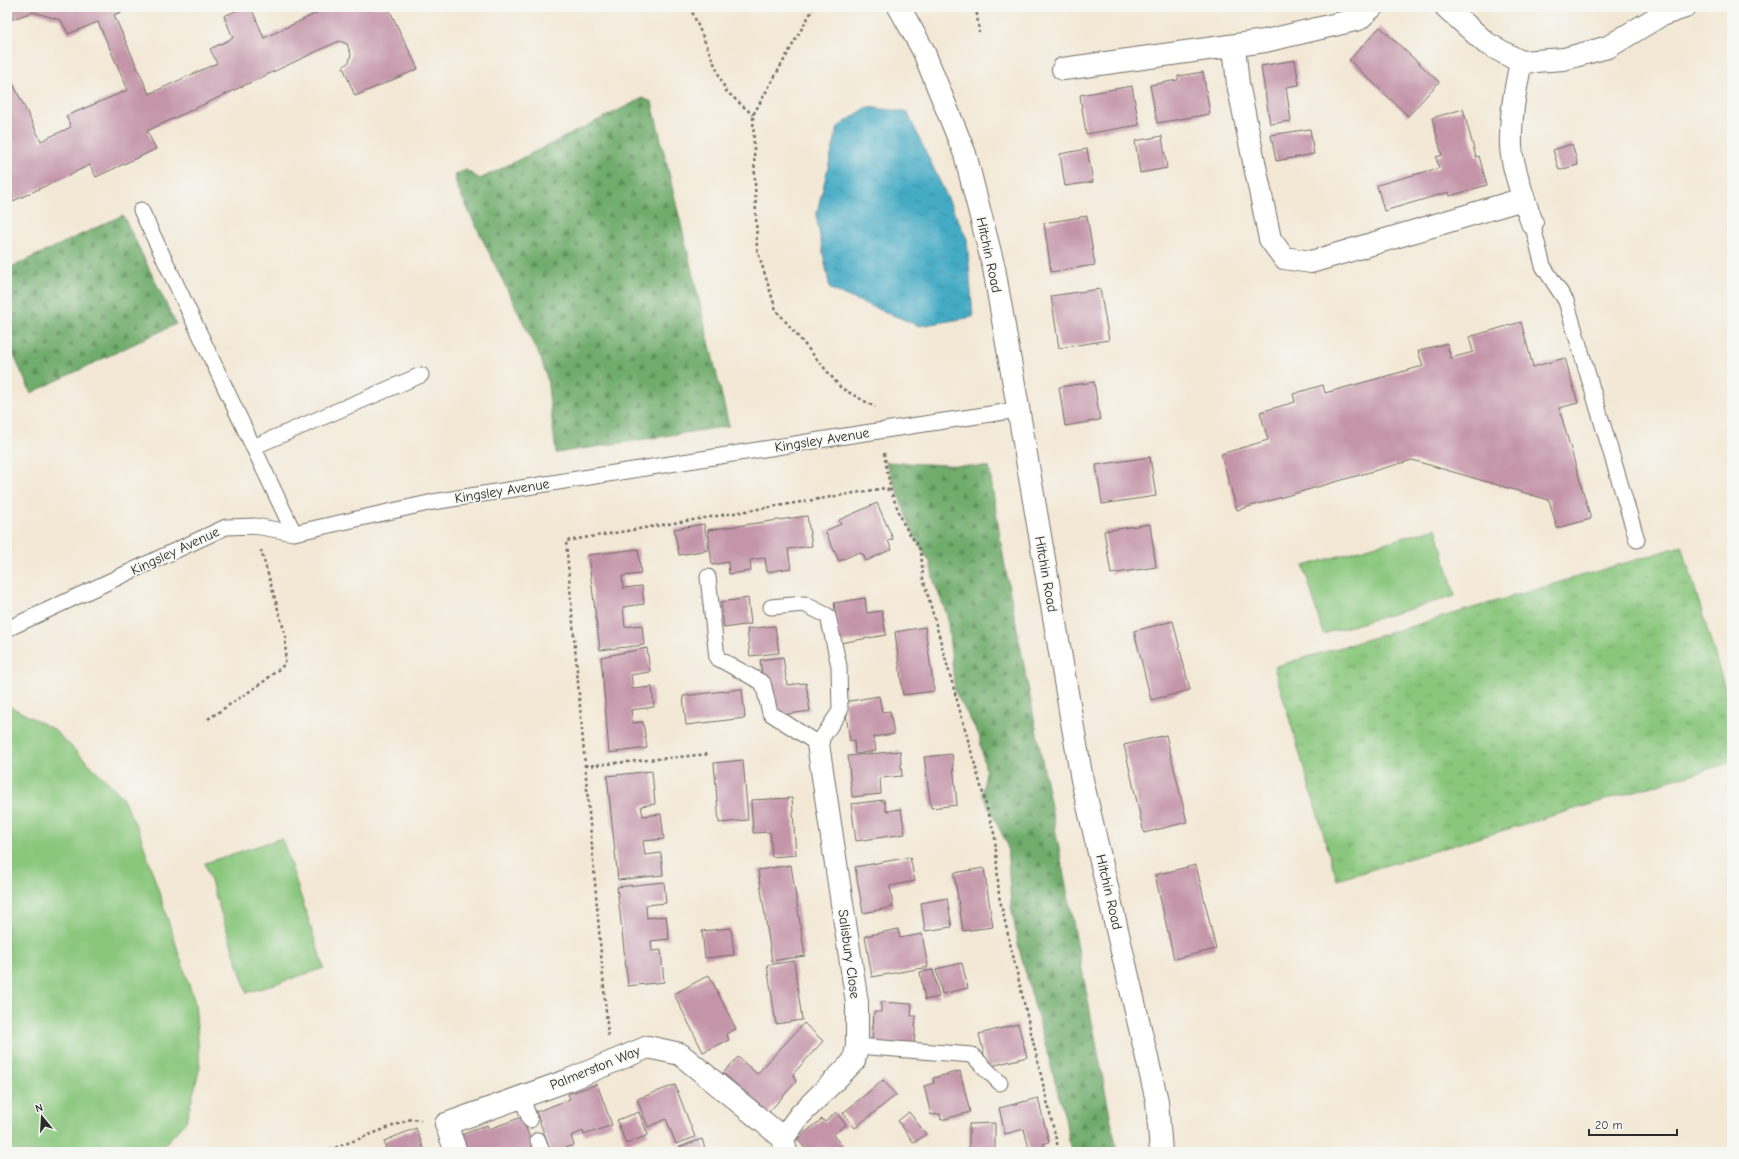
<svg xmlns="http://www.w3.org/2000/svg" width="1739" height="1159" font-family="'Comic Neue',sans-serif">
	<style>
		.green { fill: #8ac77d; stroke: #5a7954 }
		.forest { fill: url(#forest-firs); stroke: #4d6c4c }
		.park { fill: url(#park-tufts); stroke: #5a7954 }
		.water { fill: url(#water-ripples); stroke: #386b78 }
		.building { fill: #c495a9 }
		.lines { fill: none; stroke-linecap: round; stroke-linejoin: round }
		.service-casing { stroke: #716d66; stroke-width: 17 }
		.minor-casing { stroke: #716d66; stroke-width: 24 }
		.tertiary-casing { stroke: #716d66; stroke-width: 24 }
		.path { stroke: #716d66; stroke-width: 2.5; stroke-dasharray: 3 3; stroke-linecap: butt }
		.service { stroke: #fff; stroke-width: 15 }
		.minor { stroke: #fff; stroke-width: 22 }
		.tertiary { stroke: #fff; stroke-width: 22 }
		.labels { text-anchor: middle; dominant-baseline: central; stroke-width: 3.5; stroke-linejoin: round; paint-order: stroke }
		.street-label { font-size: 14px; fill: #2b2b2b; stroke: #f6f6f2 }
	</style>
	<defs>
		<pattern id="forest-firs" width="22" height="20" patternUnits="userSpaceOnUse"><rect width="22" height="20" fill="#6fac6c"/><path d="M5 1l3.5 6h-7zM16 11l3.5 6h-7z" fill="#5b8c59"/></pattern>
		<pattern id="park-tufts" width="24" height="20" patternUnits="userSpaceOnUse"><rect width="24" height="20" fill="#8ac77d"/><path d="M3 7l-1-3M5 7V3M7 7l1-3M15 17l-1-3M17 17v-4M19 17l1-3" fill="none" stroke="#71a267"/></pattern>
		<pattern id="water-ripples" width="26" height="14" patternUnits="userSpaceOnUse"><rect width="26" height="14" fill="#45abc5"/><path d="M2 4q2-2 4 0t4 0M15 11q2-2 4 0t4 0" fill="none" stroke="#3a8ba0"/></pattern>
	</defs>
	<rect width="100%" height="100%" fill="#f6f6f2"/>
	<filter id="ink" filterUnits="userSpaceOnUse"><feTurbulence type="fractalNoise" baseFrequency=".025" numOctaves="2"/><feDisplacementMap in="SourceGraphic" scale="8" xChannelSelector="R" yChannelSelector="G"/><feConvolveMatrix kernelMatrix="1 2 1 2 8 2 1 2 1" color-interpolation-filters="sRGB"/></filter>
	<filter id="wash" filterUnits="userSpaceOnUse"><feTurbulence type="fractalNoise" baseFrequency=".012" numOctaves="4" result="noise"/><feDisplacementMap in="SourceGraphic" scale="16" xChannelSelector="R" yChannelSelector="G"/><feGaussianBlur stdDeviation="0.9" result="paint"/><feColorMatrix in="noise" values="0 0 0 0 0 0 0 0 0 0 0 0 0 0 0 0 0 1.4 0 .05"/><feComposite in="paint" operator="in"/></filter>
	<g filter="url(#wash)">
		<rect width="100%" height="100%" fill="#f3e8d5"/>
		<!-- green -->
		<path class="green" d="M1436,528L1455,596L1323,634L1304,566Z
			M7,705L53,729L121,795L140,834L195,1003L200,1067L186,1122L162,1147L152,1152H7Z
			M282,838L324,968L247,993L205,863Z"/>
		<!-- forest -->
		<path class="forest" d="M643,98L652,102L729,426L556,453L547,378L541,359L458,189L454,175L466,170L480,179Z
			M123,215L176,324L31,393L7,341V269Z
			M886,462L989,467L1004,561L1117,1152H1071L1065,1118L1018,945L1011,905L1007,844L982,794L986,772L979,735L955,692L947,615L934,582L930,562L914,536Z"/>
		<!-- park -->
		<path class="park" d="M1682,546L1732,712V762L1337,880L1274,667Z"/>
		<!-- water -->
		<path class="water" d="M867,107L907,112L967,239L973,317L919,326L830,289L816,216L838,127Z"/>
		<g id="blocks">
			<!-- building -->
			<path class="building" d="M7,7H133L114,15L149,94L217,63L210,49L233,38L224,16L245,7H251L264,38L317,13L314,7H388L418,69L355,96L343,67L349,62L351,54L347,44L339,41L147,131L156,149L96,177L90,165L7,204V71L41,141L71,127L66,116L128,90L98,22L68,34L61,20L33,12L10,20Z
				M1380,27L1439,82L1408,116L1349,60Z
				M1295,60L1299,85L1286,87L1291,121L1270,124L1261,66Z
				M1203,72L1210,114L1157,123L1150,85L1178,80V76Z
				M1132,86L1139,125L1086,134L1080,95Z
				M1463,109L1476,157L1479,156L1487,185L1450,196L1449,192L1384,211L1377,185L1439,168L1436,157L1442,155L1432,118Z
				M1310,129L1314,154L1276,161L1271,135Z
				M1162,136L1167,168L1140,173L1135,141Z
				M1572,144L1578,165L1559,170L1553,150Z
				M1087,149L1093,182L1065,186L1060,154Z
				M1087,216L1095,265L1051,272L1044,223Z
				M1100,289L1109,340L1059,348L1051,296Z
				M1521,322L1533,367L1565,358L1578,403L1559,408L1591,519L1557,528L1549,500L1412,460L1237,510L1221,454L1268,440L1260,412L1295,402L1293,394L1323,385L1325,393L1423,366L1418,351L1447,343L1451,358L1473,352L1469,337Z
				M1094,382L1100,420L1065,426L1059,387Z
				M1150,457L1156,496L1102,504L1096,465Z
				M877,503L893,539L888,541L892,549L866,561L863,554L857,553L839,561L825,531L841,524L839,520Z
				M807,516L812,546L788,549L791,568L767,572L765,558L750,560L751,571L729,574L728,562L712,565L708,530Z
				M704,524L708,550L679,555L674,529Z
				M1150,524L1156,567L1111,574L1104,531Z
				M638,549L641,574L622,576L623,588L642,586L644,604L623,607L625,627L642,625L644,645L600,650L588,555Z
				M748,598L751,624L724,628L721,602Z
				M865,598L867,613L882,611L886,635L840,643L834,603Z
				M1173,621L1190,690L1151,700L1134,631Z
				M775,626L779,653L750,656L747,629Z
				M925,627L934,691L903,695L895,632Z
				M647,648L650,672L631,675L633,689L652,687L654,707L631,710L633,723L643,722L647,748L609,753L601,657Z
				M783,657L787,685L806,683L810,711L768,717L760,660Z
				M742,689L745,718L686,725L683,696Z
				M879,696L882,712L890,711L894,734L874,737L876,751L855,754L854,740L850,741L844,702Z
				M1166,735L1187,822L1144,833L1124,745Z
				M900,751L902,776L880,778L881,794L852,797L848,756Z
				M952,754L957,805L931,808L924,757Z
				M743,760L748,820L719,823L714,763Z
				M652,771L655,804L641,806L643,816L661,814L664,839L643,841L645,855L661,853L663,875L618,880L607,776Z
				M792,798L796,855L772,857L770,832L753,833L751,800Z
				M884,800L886,811L901,809L905,834L856,841L851,804Z
				M910,857L915,881L890,886L893,907L863,913L855,867Z
				M791,865L805,956L772,961L758,870Z
				M1196,865L1216,949L1174,959L1155,875Z
				M984,868L993,927L963,931L954,873Z
				M664,882L666,903L646,905L647,918L666,916L669,939L651,941L652,951L661,950L664,982L628,986L617,887Z
				M947,898L952,927L925,931L921,903Z
				M731,928L734,955L705,958L702,931Z
				M898,929L900,938L922,934L928,967L872,977L865,936Z
				M794,961L802,1020L776,1024L767,965Z
				M962,963L968,988L942,994L936,969Z
				M933,970L939,997L925,1000L920,972Z
				M709,975L736,1029L726,1034L729,1040L703,1052L674,994Z
				M881,1002L912,1004L911,1016H916L914,1046L872,1043L874,1012H881Z
				M804,1023L823,1041L793,1074L796,1082L768,1113L723,1073L738,1057L757,1074Z
				M1018,1024L1027,1057L987,1067L979,1034Z
				M960,1071L970,1112L941,1120L940,1114L931,1115L924,1086L934,1083L933,1078Z
				M883,1080L896,1095L855,1128L843,1113Z
				M597,1084L612,1125L584,1135L583,1131L571,1136L574,1145L556,1152H551L536,1112L570,1099L568,1094Z
				M675,1085L695,1137L676,1144L666,1119L648,1127L637,1099Z
				M1038,1098L1049,1142L1043,1144L1045,1152H1030L1024,1129L1005,1134L999,1108Z
				M639,1112L648,1135L626,1144L617,1120Z
				M836,1112L846,1125L833,1135L847,1152H808L797,1139L822,1119L825,1122Z
				M909,1112L926,1134L914,1143L898,1121Z
				M522,1117L535,1152H461L456,1137L487,1125L489,1129Z
				M995,1123V1152H969V1124Z
				M416,1128L425,1152H376L386,1148L384,1141Z
				M702,1139L706,1152H679L677,1148Z"/>
		</g>
	</g>
	<g filter="url(#ink)">
		<use href="#blocks" fill-opacity="0" stroke="#716d66" stroke-width="1"/>
		<g class="lines">
			<!-- service casing -->
			<g class="service-casing">
				<path id="service" d="M141,210L294,533
					M1532,223L1543,266L1566,301L1637,540
					M253,447L421,375
					M708,577L717,658L763,683L770,713L818,744L840,711L839,666L828,616L804,604L771,607
					M7,629L226,527L255,526L294,533L433,502L845,436L1017,410
					M857,1046L972,1055L1000,1083
					M522,1098L530,1120
					M538,1140L542,1152"/>
			</g>
			<!-- minor casing -->
			<g class="minor-casing">
				<path id="minor" d="M1446,7L1486,43L1521,62L1564,59L1608,47L1661,15L1685,7
					M1234,46L1238,84L1270,239L1284,258L1311,262L1523,199
					M1521,62C1515,90 1510,117 1511,146C1512,168 1525,202 1532,223
					M1063,69L1265,41L1359,19L1372,7
					M783,1138L800,1115L854,1061L857,1046V1003L818,744
					M456,1152L446,1124L569,1080L648,1047L680,1054L783,1138L786,1152"/>
			</g>
			<!-- tertiary casing -->
			<g class="tertiary-casing">
				<path id="tertiary" d="M899,7L923,50L965,154L994,268L1082,780L1157,1101L1161,1152"/>
			</g>
			<!-- path -->
			<path class="path" d="M690,7L726,91L753,115
				M814,7L753,115L757,249L776,310L841,388L875,407
				M976,7L979,32
				M884,453L891,492L904,525L921,551L923,578L995,837L999,896L1059,1152
				M208,719L262,683L285,664L286,637L261,550
				M585,766L709,754
				M608,1036L566,541L885,488L891,492
				M324,1152L411,1119L421,1120"/>
			<!-- service -->
			<use href="#service" class="service"/>
			<!-- minor -->
			<use href="#minor" class="minor"/>
			<!-- tertiary -->
			<use href="#tertiary" class="tertiary"/>
		</g>
	</g>
	<g class="labels">
		<!-- street labels -->
		<g class="street-label">
			<text transform="translate(989 255) rotate(78)">Hitchin Road</text>
			<text transform="translate(822 440) rotate(-9)">Kingsley Avenue</text>
			<text transform="translate(502 491) rotate(-9)">Kingsley Avenue</text>
			<text transform="translate(175 551) rotate(-25)">Kingsley Avenue</text>
			<text transform="translate(1046 574) rotate(80)">Hitchin Road</text>
			<text transform="translate(1109 892) rotate(77)">Hitchin Road</text>
			<text transform="translate(849 954) rotate(82)">Salisbury Close</text>
			<text transform="translate(595 1068) rotate(-22)">Palmerston Way</text>
		</g>
	</g>
	<!-- margin -->
	<rect width="1739" height="1159" fill="none" stroke="#f6f6f2" stroke-width="24"/>
	<!-- north arrow -->
	<g transform="translate(42 1117) rotate(342)" stroke="#f6f6f2" stroke-width="3" paint-order="stroke">
	<path d="M0-3L7 15L0 10L-7 15Z" fill="#2b2b2b"/>
	<text y="-6" font-size="11" font-weight="bold" text-anchor="middle" fill="#2b2b2b">N</text>
	</g>
	<!-- scale -->
	<path d="M1589 1129v6h88v-6" fill="none" stroke="#2b2b2b" stroke-width="2"/>
	<text x="1595" y="1129" font-size="12" fill="#2b2b2b" stroke="#f6f6f2" stroke-width="3" paint-order="stroke">20 m</text>
</svg>
